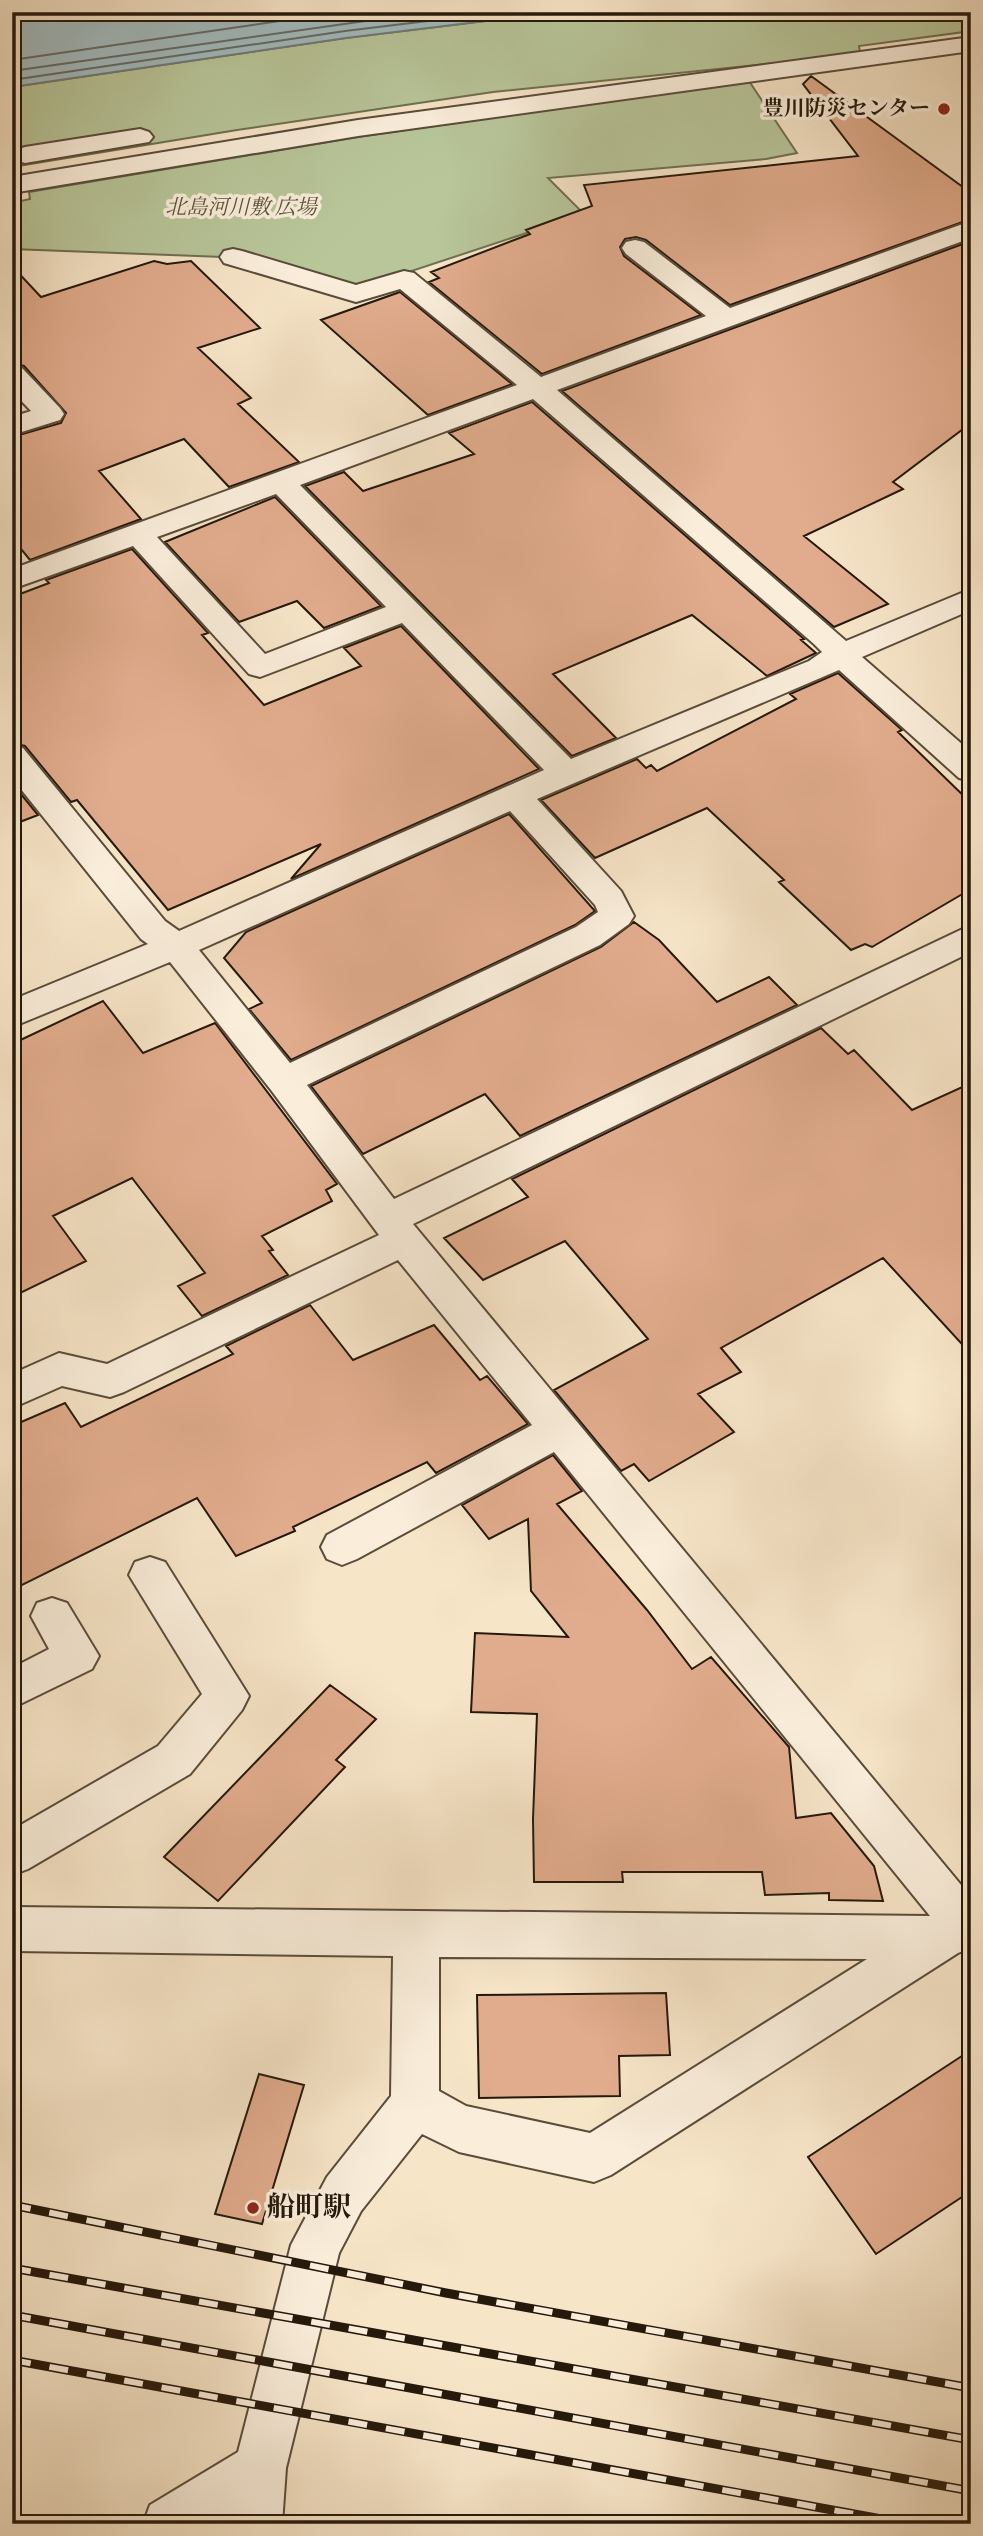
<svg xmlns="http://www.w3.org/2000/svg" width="983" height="2536" font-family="'IM FELL English','Noto Serif JP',serif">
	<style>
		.green { fill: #b8c69a; stroke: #6e7052; stroke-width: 2 }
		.water { fill: #a2bcc0; stroke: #707b78; stroke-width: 2 }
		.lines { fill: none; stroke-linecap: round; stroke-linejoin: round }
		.shore { stroke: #646a66; stroke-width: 2 }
		.building { fill: #e1ac8d; stroke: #25190b; stroke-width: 2 }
		.minor-casing { stroke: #5a4c3a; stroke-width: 4 }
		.minor { fill: #faeedb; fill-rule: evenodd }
		.rail-casing { stroke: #25190b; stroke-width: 9 }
		.rail { stroke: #faeedb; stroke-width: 6; stroke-dasharray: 19; stroke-linecap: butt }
		.poi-dot { fill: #8f2418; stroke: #faeedb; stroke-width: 2.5 }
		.labels { text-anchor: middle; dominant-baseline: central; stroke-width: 7; stroke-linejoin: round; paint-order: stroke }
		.far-poi-label { font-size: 21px; font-weight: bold; fill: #25190b; stroke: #faeedb; text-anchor: end }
		.far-park-label { font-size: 21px; font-style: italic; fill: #58563d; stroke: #faeedb }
		.near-poi-label { font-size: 28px; font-weight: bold; fill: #25190b; stroke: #faeedb; text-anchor: start }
	</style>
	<rect width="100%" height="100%" fill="#f7e5c8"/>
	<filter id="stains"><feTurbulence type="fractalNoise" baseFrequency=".00286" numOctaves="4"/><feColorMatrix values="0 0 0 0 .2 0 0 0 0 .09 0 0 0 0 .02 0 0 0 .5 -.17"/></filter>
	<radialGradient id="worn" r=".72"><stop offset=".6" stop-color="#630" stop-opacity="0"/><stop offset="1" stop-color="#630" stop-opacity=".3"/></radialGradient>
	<!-- green -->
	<path class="green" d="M560,12H971V31L859,46L860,52L826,58L493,92L237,130L12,167V87L346,38Z
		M749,81L797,153L766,159L548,178L580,210L557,223L351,291L223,257L12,249V203L30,199L29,192L364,136Z"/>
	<!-- water -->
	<path class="water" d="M12,12H560L346,38L12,87Z"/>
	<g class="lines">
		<!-- shore -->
		<path class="shore" d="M12,60L341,12
			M12,71L429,12
			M12,80L345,31L502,12"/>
	</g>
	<!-- building -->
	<path class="building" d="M811,76L971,193V219L730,305L646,240L636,237L625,239L620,247L624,256L701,315L542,374L429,282L439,278L431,272L530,234L526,230L592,206L584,185L858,156L803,84Z
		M971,241V423L893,482L903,489L804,536L888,604L834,627L562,391Z
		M154,261L167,264L191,261L260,328L198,348L251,398L238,404L299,462L229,487L184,439L99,471L141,519L30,560L12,538V437L61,423L66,413L24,366L12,363V266L41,297Z
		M400,292L512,384L428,415L321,320Z
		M532,402L804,639L801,640L816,653L767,676L692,615L553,674L616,738L572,756L305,486L344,472L363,491L474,454L449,433Z
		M275,497L381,606L324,628L297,601L239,622L165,542Z
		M132,549L208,633L202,635L264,705L361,666L344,648L401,626L539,769L291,879L321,844L168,910L77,800L71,802L25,746L12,743V597L49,583L46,580Z
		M838,673L902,730L898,732L971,803V889L872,947L865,944L851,950L779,882L784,880L707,808L595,858L541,800L637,759L646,768L651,765L657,771L796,699L790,694Z
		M12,783L38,815L12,825Z
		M509,814L595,911L575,925L291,1060L249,1009L262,1003L224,958L246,932Z
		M634,922L659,940L717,1002L769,977L797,1005L520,1136L485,1094L363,1154L311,1086L601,947Z
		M103,1001L143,1053L215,1023L337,1184L326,1190L332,1201L262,1236L273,1250L269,1251L288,1275L202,1316L178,1286L205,1273L132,1178L53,1216L86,1261L12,1297V1044Z
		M821,1028L848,1054L854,1050L912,1110L971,1083V1354L883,1258L721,1348L741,1372L698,1394L734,1432L649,1481L634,1464L621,1471L554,1390L648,1339L565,1241L483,1280L444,1238L528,1197L512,1179Z
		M310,1305L353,1360L434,1325L480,1380L487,1376L528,1424L436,1473L427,1462L293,1527L295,1531L236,1556L197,1498L12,1590V1426L65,1403L81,1427L233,1354L226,1346Z
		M553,1455L582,1491L557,1504L647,1610L692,1669L711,1657L789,1747L796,1818L831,1813L874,1866L883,1901L829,1900V1893L765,1895L762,1872H622L623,1882H534L533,1819L537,1714L471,1712L475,1633L568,1637L531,1591L528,1519L489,1539L462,1505Z
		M330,1685L376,1719L336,1760L345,1767L218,1901L164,1857Z
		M666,1993L670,2055L619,2056L620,2096L479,2098L477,1995Z
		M971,2050V2191L876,2254L808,2157Z
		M259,2074L304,2085L262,2224L215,2214Z"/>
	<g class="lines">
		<!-- minor casing -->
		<g class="minor-casing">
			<path id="minor" d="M971,37V51L358,136L12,193V177L358,120Z
				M140,129L149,132L153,137L149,142L25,163L16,160L12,155L16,150L25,147Z
				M971,221V238L557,390L846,641L971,589V610L862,657L971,752V781L959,778L839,670L537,799L621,891L634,916L629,924L600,945L307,1085L394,1199L971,925V952L413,1224L971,1897V1954L963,1951L958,1953L611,2175L594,2182L459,2152L422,2134L361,2211L339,2253L286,2468L282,2524H228L229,2517L219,2524H143L150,2505L238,2452L291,2245L327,2177L391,2096L393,1956L12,1951V1907L930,1916L554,1452L357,1559L342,1565L327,1559L321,1547L327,1535L532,1425L398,1260L124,1392L110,1397L62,1386L12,1408V1374L59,1353L107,1364L379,1235L271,1090L170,962L12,1027V1000L148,944L141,939L12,778V745L23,748L165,921L179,931L544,770L402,623L260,677L249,674L133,546L12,589V569L517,385L400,289L356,302L224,263L220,257L224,251L233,249L242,251L356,285L404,271L414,273L541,377L706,316L626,254L622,248L626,242L635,240L644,242L730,308ZM533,399L814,644L822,652L809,661L571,759L300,485ZM276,494L386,607L265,654L157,537ZM510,811L595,905L598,912L576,927L290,1063L199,950ZM439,1957L867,1959L590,2133L466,2106L439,2091Z
				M12,366L22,368L60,408L64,414L60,420L12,435V417L31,411L12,391Z
				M150,1557L165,1562L249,1696L242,1710L190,1774L28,1869L12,1875V1830L158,1746L202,1694L129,1575L135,1562Z
				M52,1598L67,1603L99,1656L92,1669L12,1708V1668L49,1649L31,1616L37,1603Z"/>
		</g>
		<!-- minor -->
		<use href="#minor" class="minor"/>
		<!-- rail casing -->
		<g class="rail-casing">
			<path id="rail" d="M12,2205L446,2293L971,2388
				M12,2268L971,2440
				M12,2315L971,2491
				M12,2360L909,2524"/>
		</g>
		<!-- rail -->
		<use href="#rail" class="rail"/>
	</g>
	<!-- markers -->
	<g class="poi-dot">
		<circle cx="944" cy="109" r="7"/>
		<circle cx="253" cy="2208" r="7"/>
	</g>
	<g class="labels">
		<!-- far-poi labels -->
		<g class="far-poi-label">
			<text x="930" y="109">豊川防災センター</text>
		</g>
		<!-- far-park labels -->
		<g class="far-park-label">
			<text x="241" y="208">北島河川敷 広場</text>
		</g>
		<!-- near-poi labels -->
		<g class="near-poi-label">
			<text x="267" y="2208">船町駅</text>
		</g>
	</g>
	<!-- margin -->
	<rect width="983" height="2536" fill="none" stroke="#f7e5c8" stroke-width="42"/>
	<rect x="14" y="14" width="955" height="2508" fill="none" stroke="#25190b" stroke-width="3.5"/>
	<rect x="21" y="21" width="941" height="2494" fill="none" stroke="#25190b" stroke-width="2"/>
	<rect width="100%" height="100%" filter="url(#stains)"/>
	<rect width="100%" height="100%" fill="url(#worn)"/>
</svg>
